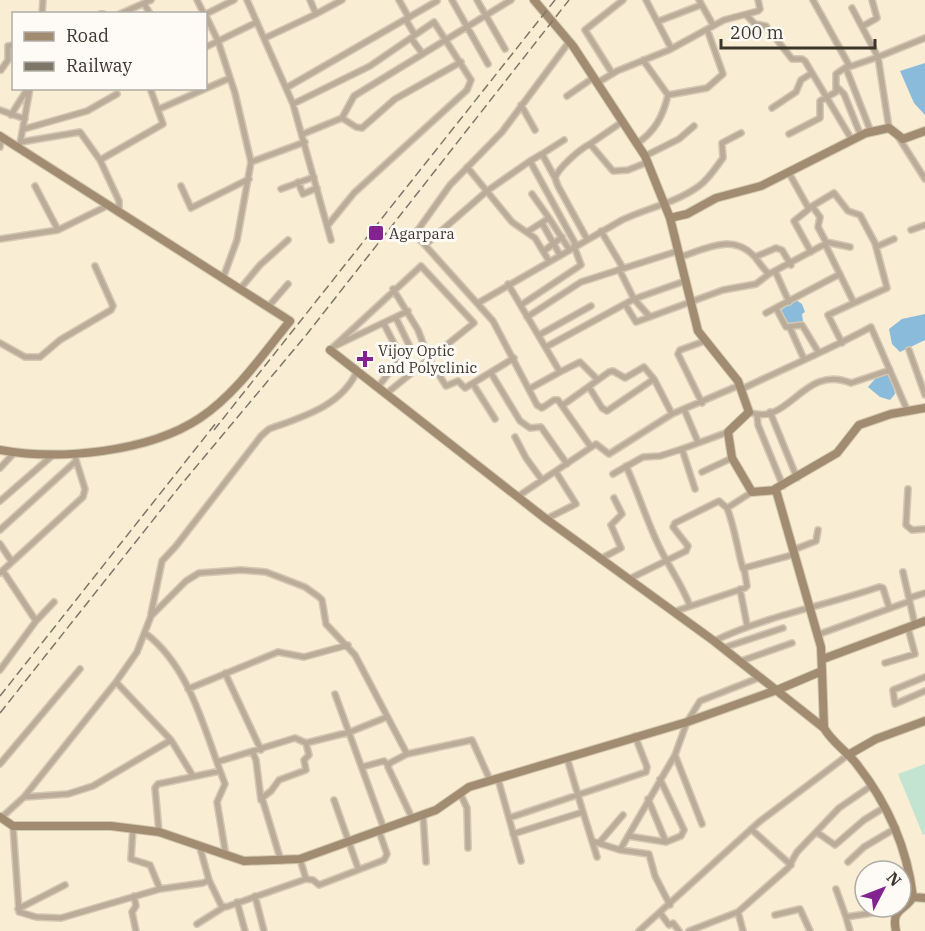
<svg xmlns="http://www.w3.org/2000/svg" width="925" height="931" font-family="'IBM Plex Serif',serif">
	<style>
		.green { fill: #c3e4d1 }
		.water { fill: #8abbdb }
		.lines { fill: none; stroke-linecap: round; stroke-linejoin: round }
		.street-casing { stroke: #d3c8b2; stroke-width: 8 }
		.secondary-casing { stroke: #d3c8b2; stroke-width: 10 }
		.street { stroke: #bbac9a; stroke-width: 5 }
		.secondary { stroke: #a28c71; stroke-width: 8 }
		.rail { stroke: #7e7768; stroke-width: 1.5; stroke-dasharray: 9 4.5; stroke-linecap: butt }
		.poi-dot { fill: #82238f; stroke: #fefbf6; stroke-width: 2 }
		.labels { text-anchor: middle; dominant-baseline: central; stroke-width: 6; stroke-linejoin: round; paint-order: stroke }
		.poi-label { font-size: 15px; fill: #3a362c; stroke: #fefbf6; text-anchor: start }
	</style>
	<rect width="100%" height="100%" fill="#f9edd4"/>
	<!-- green -->
	<path class="green" d="M925,764V834L923,835L898,774Z"/>
	<!-- water -->
	<path class="water" d="M925,63V115L914,103L900,71Z
		M796,300L802,304L805,312L802,314L803,321L790,326L781,310Z
		M925,314V340L900,352L892,344L889,329L902,319Z
		M881,372L891,374L895,394L890,400L880,397L868,387Z"/>
	<g class="lines">
		<!-- street casing -->
		<g class="street-casing">
			<path id="street" d="M197,0L204,14
				M247,0L293,104L331,240
				M399,0L409,18
				M452,0L488,64
				M477,0L505,49
				M646,0L671,48
				M699,0L713,25
				M144,3L150,14
				M852,8L878,57L846,68L871,132
				M42,14L43,0
				M101,14H103
				M120,14L151,0
				M206,14L234,0
				M316,14L342,0
				M746,15L755,24L766,26L792,59H802L805,61L852,140
				M206,16L218,41L235,93L251,162L237,240L223,278
				M406,20L415,35
				M659,21L701,5
				M863,26L877,18L872,0
				M265,38L316,14L310,0
				M411,38L422,53
				M569,42L502,132L450,185L415,234L493,321L537,405L542,408L554,400H558L591,447
				M206,47L257,22
				M643,60L668,95L707,88L723,74L707,29
				M1,70L8,60V46L14,45
				M612,73L585,30L623,0
				M597,83L617,71L669,50L724,20L758,11L760,9L758,0
				M837,87L844,94L861,136
				M286,88L437,1
				M567,96L593,78
				M293,104L370,66L434,22L471,80L467,90L354,193L328,225
				M521,105L535,130
				M772,108L796,92L801,80L812,73
				M159,109L230,78
				M0,110L25,119
				M11,115L28,88
				M342,118L356,127L362,128L395,99L461,62
				M889,128L878,57L925,38
				M24,129L87,111L117,94
				M303,134L342,118L354,96L511,0
				M789,134L820,118V101L836,92V74L849,65L813,0
				M899,138L925,179
				M21,142L80,132L100,160
				M20,144L30,88
				M590,144L622,122
				M636,144C655,132 663,116 668,95
				M0,147L1,137
				M542,154L564,140
				M645,156L679,139L694,126
				M530,161L542,154L554,176
				M251,162L305,142
				M467,167L512,222L535,238L549,261
				M789,173L809,209L794,221L811,252
				M298,182L303,194L317,188
				M35,186L58,230
				M181,186L191,208L249,179
				M281,189L314,177
				M812,206L820,217L818,227L826,242L850,247
				M119,213V201L100,160L163,124L150,88
				M549,218L569,249
				M542,223L560,255
				M911,230L925,225
				M601,231L623,268
				M527,232L549,218L532,194
				M0,239L58,230L109,205
				M587,239L558,186L555,178C558,168 580,149 590,144L613,171L628,170L648,162
				M425,245L487,191L530,161L576,245
				M876,247L894,239
				M544,251L562,237
				M680,257C705,249 732,233 754,256C759,262 763,269 769,274L825,244L854,303L887,288L875,243L860,215L848,211L834,193L814,205
				M755,257L776,248L782,250L791,265
				M619,269L634,299L650,317
				M776,273L789,302
				M508,284L560,372L529,389
				M240,289L260,265L288,240
				M478,303L622,220C647,208 676,203 699,186C709,179 716,167 723,158L722,143L741,133
				M625,304L636,322L723,290L756,284L769,274
				M521,305L581,265L574,246
				M268,307L288,284
				M776,308L786,327L802,325L819,353
				M766,313L840,274
				M527,317L581,282L678,251
				M396,318L411,349
				M790,328L804,359
				M539,335L591,306
				M0,343L25,357H40L60,340L111,310L113,306L95,266
				M842,343L828,315L854,303
				M335,346L408,311
				M546,347L634,299L685,281
				M330,350L421,266L474,323L429,359L418,330L393,289
				M909,350L925,395
				M560,372L580,362L598,380
				M491,373L520,421L530,428L541,427L567,464
				M473,384L495,419
				M378,387L401,357L384,324
				M589,387L602,408L607,411L654,379
				M742,389C785,368 829,350 871,327L908,412
				M387,393L429,359L446,386L458,381L465,388L514,358
				M702,403L678,354L680,350L705,341
				M563,405L609,372L613,371L625,378L644,367L654,379L672,414
				M684,409L698,442
				M749,412C789,428 803,363 851,383L890,370
				M770,412L797,478
				M757,415L758,425L783,486
				M515,437L526,458L542,480
				M626,466C638,492 646,519 658,544C668,566 682,584 690,606
				M0,468L15,452
				M702,472L732,458
				M613,474L643,457L660,456L682,449
				M695,489L682,449L728,432
				M908,489L906,525L912,530L925,529
				M517,497L596,444L609,454L672,414L740,385
				M0,501L53,455
				M727,508C735,528 737,548 743,569
				M546,519L576,504L556,472
				M0,530L76,461
				M0,544L12,562
				M793,550L816,541L818,530
				M600,559L621,548L611,525L622,514L614,498
				M903,572L915,625
				M0,573L83,497L85,489L74,454
				M629,579L686,551L688,546L673,527L675,523L719,501L727,508L752,492
				M740,589L747,625
				M909,598L925,593
				M673,612L745,588L747,586L744,568L792,555
				M151,614L162,561L176,546L261,436L269,429C302,417 342,406 357,371
				M36,621L54,602
				M145,633C191,667 205,733 225,784L217,802L226,856
				M817,635L910,601
				M714,641C766,616 824,606 879,587L883,588L889,607
				M723,648L783,628
				M741,661L792,643
				M885,663L915,654L908,628
				M0,670L36,621L3,571
				M225,673L261,750
				M925,677L893,690L895,704L925,691
				M188,689L278,652L304,657L348,645
				M335,694L384,829
				M171,740L193,776
				M253,753L256,760L261,800
				M675,755L702,824
				M217,762L295,738L306,743
				M0,764L80,669
				M362,767L384,761L388,765
				M498,779L521,861
				M660,779L684,830L681,836L666,842
				M460,793L467,808L468,848
				M24,797L68,794L93,786L171,740L116,682
				M334,800L358,868
				M583,812L597,857
				M423,814L426,862
				M1,818L24,797L116,682L137,652L151,616L186,581L199,573L241,570L266,572L305,587L319,597L322,600L326,624L355,655L407,754
				M412,818L388,767L390,763L407,754L472,740L490,780
				M509,818L646,772L647,767L635,736
				M13,826L19,912L36,917L61,918L160,889L203,883L209,880L200,848
				M133,828L131,859L150,865L160,889
				M751,829L791,865
				M159,832L155,788L158,784L220,771
				M818,833L835,845L864,820L885,807
				M513,834L583,812L567,758
				M628,836L666,842L648,799
				M592,841L620,850L649,854L655,876L670,905
				M599,843L623,815
				M620,850L675,755L687,722L700,701L761,677
				M281,861L262,798L271,791L279,780L306,770L304,760L309,755L306,743L350,732L387,717
				M848,862L864,847L896,828
				M306,879L313,880L319,885L384,860L387,854L379,831
				M209,880L221,905L226,907L306,879L300,859
				M836,889L846,917
				M134,896L136,906L132,912L136,931
				M255,896L264,931
				M237,902L245,931
				M18,909L65,885
				M661,914L669,925L673,923L679,931
				M775,915L800,909L810,931
				M197,924L224,907
				M639,931L759,822L848,755
				M689,931L738,912
				M743,931L738,912L788,868L797,852L839,808L871,786
				M850,931L846,917L899,909"/>
		</g>
		<!-- secondary casing -->
		<g class="secondary-casing">
			<path id="secondary" d="M0,136L290,321C263,354 236,394 200,418C149,452 60,461 0,450
				M670,218L687,214L716,198L761,186L866,133L889,128L903,139L925,131
				M330,350L546,519L714,641L824,728C832,742 845,750 855,762C887,802 907,846 913,897C904,912 891,908 896,931
				M775,489L837,453L859,425L891,414L925,408
				M823,659L925,621
				M822,671L824,728
				M848,755L876,739L925,721
				M0,817L13,826H111L159,832L244,861L300,859L436,810L469,787L687,722L777,690L822,671L821,647L776,490L752,492L732,458L728,432L749,412L738,381L698,331L670,218L645,156L573,46L534,0
				M913,897L925,898"/>
		</g>
		<!-- street -->
		<use href="#street" class="street"/>
		<!-- secondary -->
		<use href="#secondary" class="secondary"/>
		<!-- rail -->
		<path class="rail" d="M214,430L555,0
			M0,696L216,423
			M0,713L180,486L307,334L569,0"/>
	</g>
	<!-- markers -->
	<g class="poi-dot">
		<rect x="368" y="225" width="16" height="16" rx="3"/>
		<path d="M362 350h6v6h6v6h-6v6h-6v-6h-6v-6h6z"/>
	</g>
	<g class="labels">
		<!-- poi labels -->
		<g class="poi-label">
			<text x="389" y="233">Agarpara</text>
			<text x="378" y="350">Vijoy Optic<tspan x="378" dy="17">and Polyclinic</tspan></text>
		</g>
	</g>
	<!-- legend -->
	<rect x="12" y="12" width="195" height="78" fill="#fefbf6" stroke="#b0aca5" stroke-width="1.5"/>
	<rect x="24" y="32" width="30" height="9" fill="#a28c71" stroke="#b0aca5" stroke-width="1.5"/>
	<text x="66" y="42" font-size="18" fill="#3a362c">Road</text>
	<rect x="24" y="62" width="30" height="9" fill="#7e7768" stroke="#b0aca5" stroke-width="1.5"/>
	<text x="66" y="72" font-size="18" fill="#3a362c">Railway</text>
	<!-- north arrow -->
	<g transform="translate(883 889) rotate(48)"><circle r="28" fill="#fefbf6" stroke="#b0aca5" stroke-width="1.5"/>
	<path d="M0-4.5L10 22L0 15L-10 22Z" fill="#82238f"/>
	<text y="-9" font-size="16" font-weight="bold" text-anchor="middle" fill="#3a362c">N</text>
	</g>
	<!-- scale -->
	<path d="M721 39v9h154v-9" fill="none" stroke="#3a362c" stroke-width="3"/>
	<text x="730" y="39" font-size="18" fill="#3a362c" stroke="#fefbf6" stroke-width="4.5" paint-order="stroke">200 m</text>
</svg>
